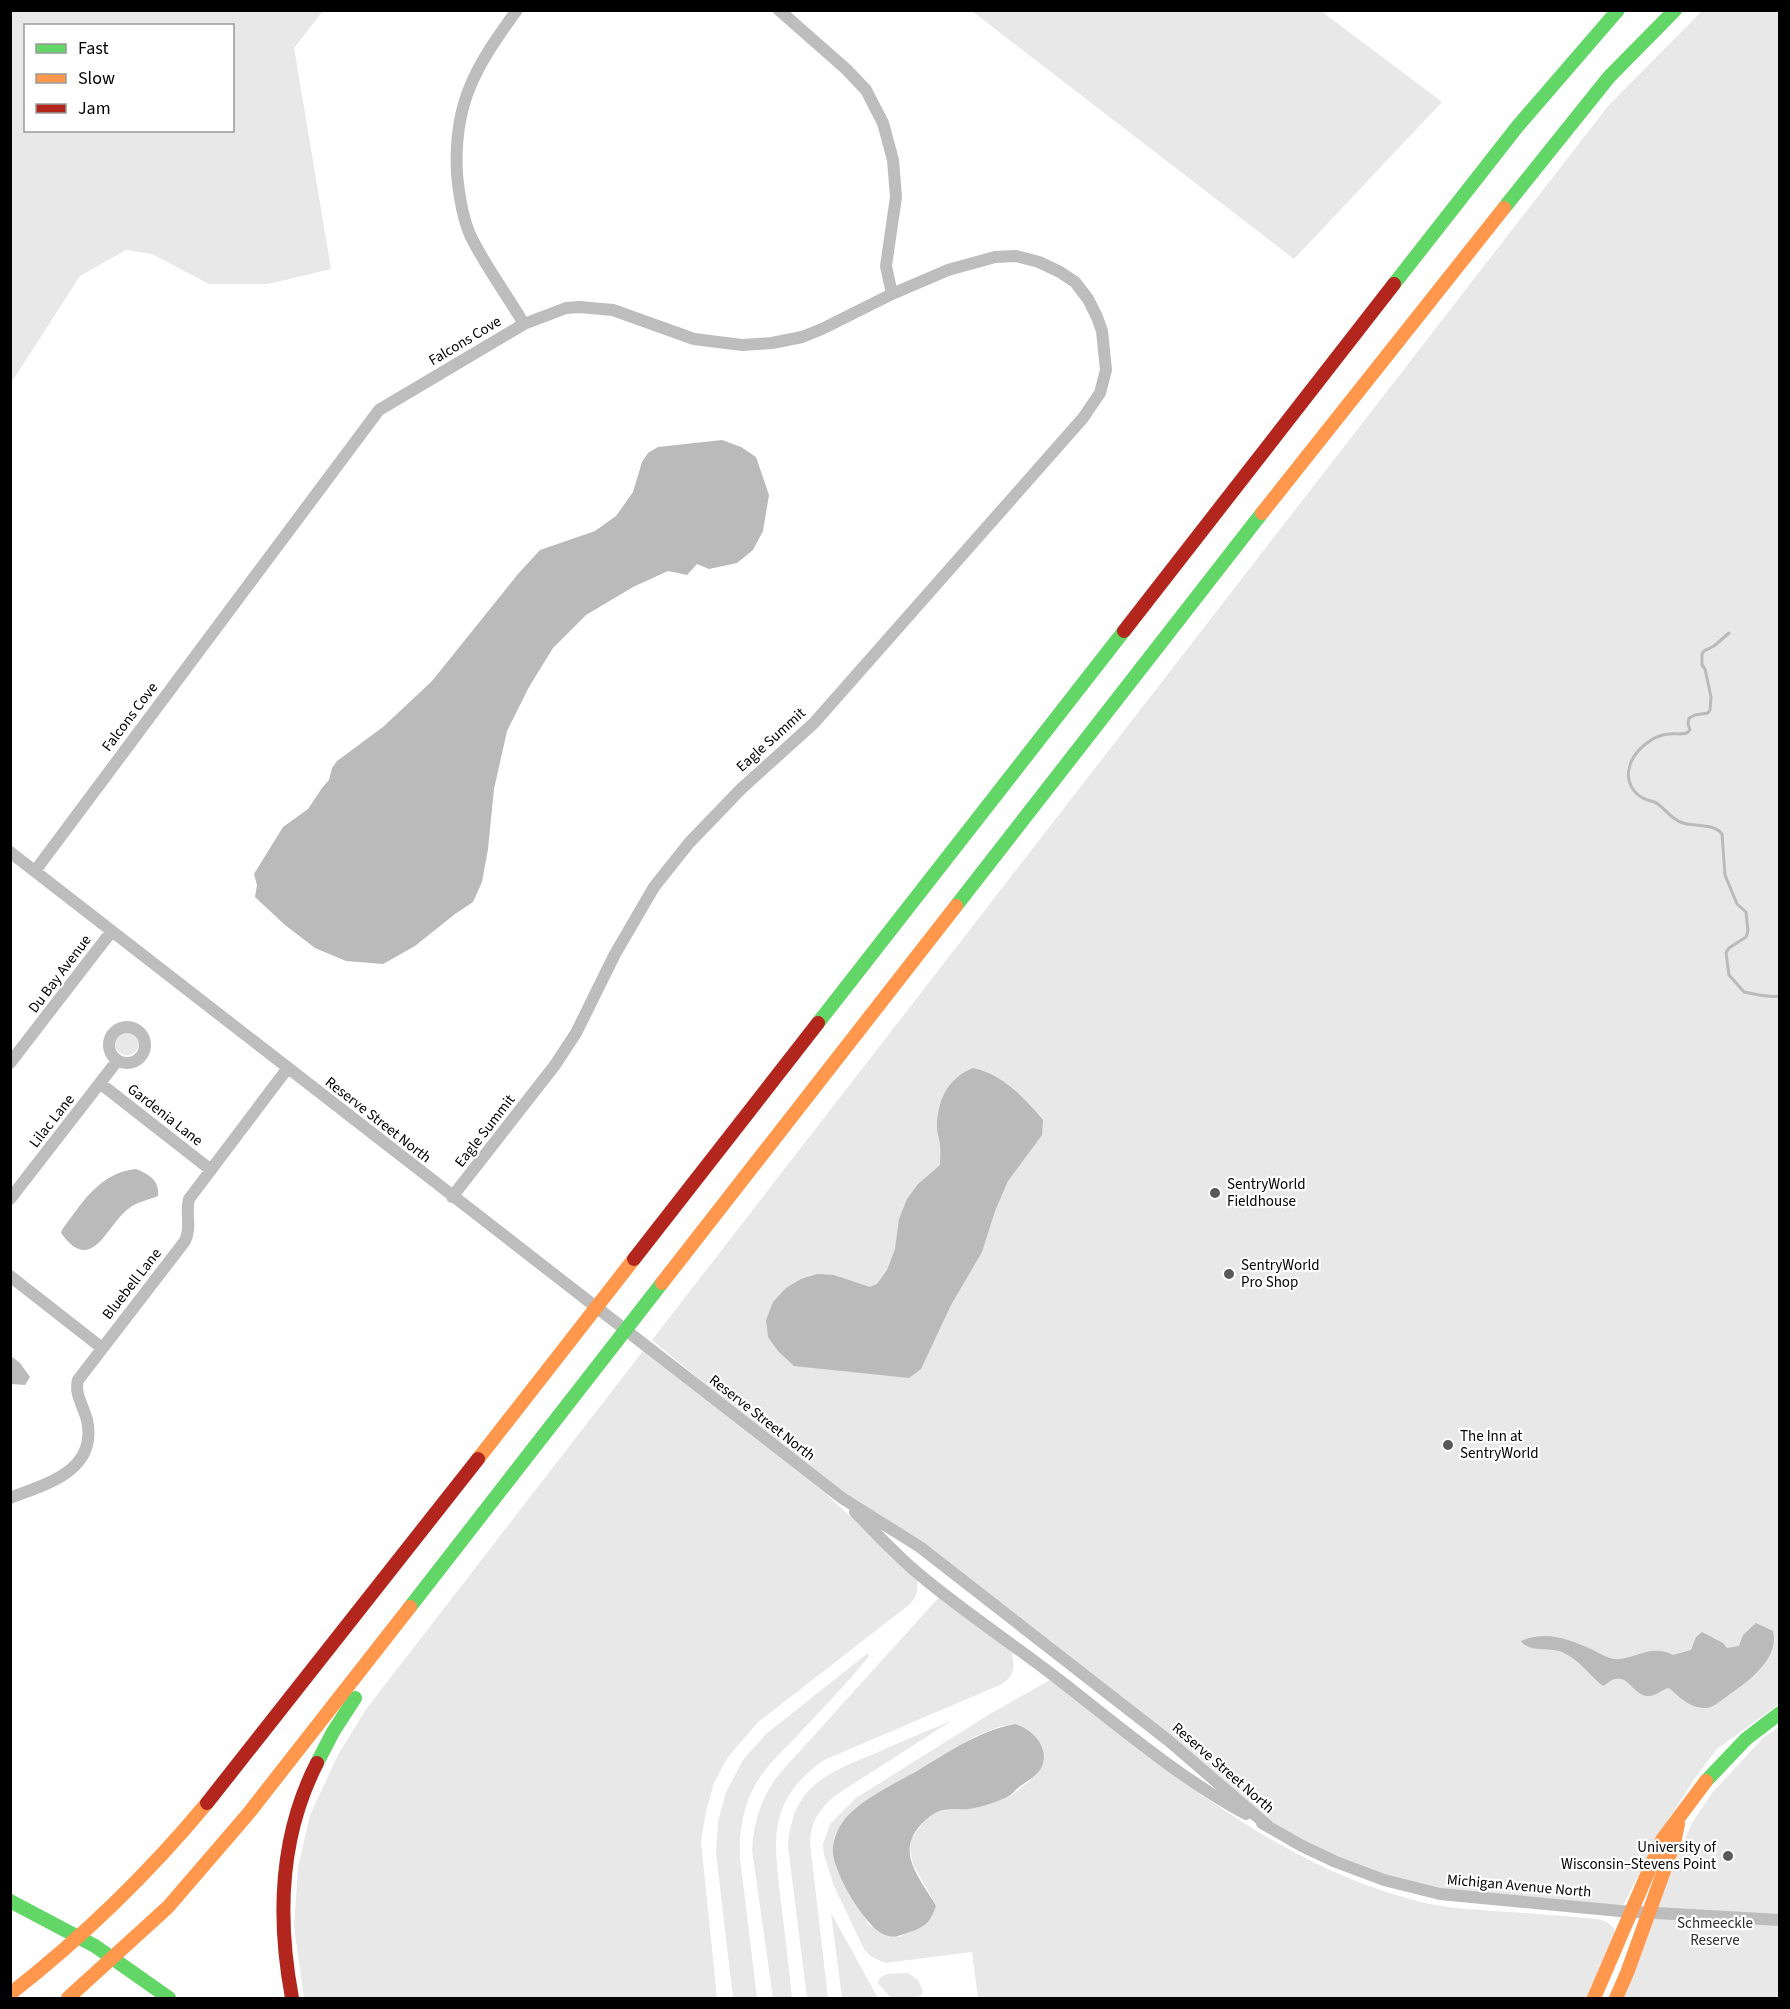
<svg xmlns="http://www.w3.org/2000/svg" width="1790" height="2009" font-family="'Source Sans 3',sans-serif">
	<style>
		.green { fill: #e8e8e8; fill-rule: evenodd }
		.water { fill: #bababa }
		.lines { fill: none; stroke-linecap: round; stroke-linejoin: round }
		.stream { stroke: #bababa; stroke-width: 3 }
		.street { stroke: #bdbdbd; stroke-width: 12 }
		.fast { stroke: #63d668; stroke-width: 14 }
		.slow { stroke: #ff974d; stroke-width: 14 }
		.jam { stroke: #b3261e; stroke-width: 14 }
		.poi-dot { fill: #595959; stroke: #fff; stroke-width: 2 }
		.labels { text-anchor: middle; dominant-baseline: central; stroke-width: 4.5; stroke-linejoin: round; paint-order: stroke }
		.street-label { font-size: 15px; fill: #000; stroke: #fff }
		.poi-label { font-size: 15px; fill: #000; stroke: #fff; text-anchor: start }
		.park-label { font-size: 15px; fill: #2d2d2d; stroke: #fff }
	</style>
	<rect width="100%" height="100%" fill="#fff"/>
	<!-- green -->
	<path class="green" d="M11,10L323,11L294,48L331,269L268,284H209L152,254L126,250L80,276L11,383ZM26,26H232V130H26Z
		M972,11H1321L1442,102L1294,259Z
		M1702,11H1779V1704L1717,1749L1695,1778L1663,1828L1620,1911L1440,1894L1302,1846L954,1574L842,1498L652,1340L1608,106Z
		M115 1043a12 12 0 1 1 24 0a12 12 0 1 1-24 0Z
		M643,1351L824,1492L917,1578C918,1588 918,1596 910,1604L758,1722L728,1757L714,1783L706,1811L701,1842L717,1998H304L294,1926L298,1867L310,1815L339,1753L367,1708Z
		M941,1595L1011,1650C1015,1665 1016,1675 1002,1684L824,1760C766,1801 774,1841 781,1903C785,1935 789,1967 792,1998H773L752,1850C754,1821 761,1797 780,1773Z
		M868,1653L869,1656C846,1685 820,1711 795,1738C779,1754 762,1770 752,1791C742,1812 739,1835 740,1858L757,1998H733L716,1853L718,1822L726,1792L743,1760L766,1734Z
		M1050,1680C1166,1768 1280,1869 1425,1903C1447,1908 1470,1909 1493,1911C1527,1913 1562,1916 1597,1919L1607,1922L1614,1928L1615,1935L1588,1998H978L972,1952L885,1963L870,1956L864,1949L834,1886L824,1855L823,1844L830,1824L856,1798L990,1714ZM1015,1724L1032,1779L1012,1795L1000,1800L973,1808L938,1811L926,1819L911,1839L910,1850L913,1864L932,1898L923,1927L909,1931L900,1937L869,1925L837,1870L833,1853L834,1837L843,1821L974,1737L998,1727Z
		M951,1721L836,1795C820,1807 810,1823 810,1843L828,1998H807L788,1846C792,1785 828,1773 878,1752C902,1741 927,1731 951,1721Z
		M1779,1727V1998H1614L1692,1823L1712,1793L1763,1738Z
		M831,1913L878,1998H842Z
		M908,1973L918,1980L923,1991L921,1996L907,1998H891L878,1983L879,1979L886,1974Z"/>
	<!-- water -->
	<path class="water" d="M722,440L741,447L756,457L769,495L763,531L753,550L737,563L709,569L697,564L687,575L668,571L633,587L586,615L553,648L529,687L507,731L494,789L488,849L482,882L473,902L455,914L415,946L383,964L346,961L315,948L285,925L255,897L257,885L254,874L283,827L308,809L322,788L329,780L332,768L337,761L383,727L432,681L518,574L540,550L595,531L616,516L633,492L642,462L648,453L658,447Z
		M973,1068C1004,1075 1023,1097 1043,1120L1042,1135L1008,1181L995,1211L982,1252L951,1305L921,1369L909,1378L794,1366L778,1351L768,1337L766,1320L773,1302L786,1288L801,1279L817,1274L834,1275L870,1287L877,1284L887,1270L895,1249L899,1219L907,1199L918,1184L940,1165C940,1159 941,1152 940,1146C940,1140 937,1134 937,1128C937,1100 948,1078 973,1068Z
		M136,1169C148,1174 160,1180 158,1196C148,1200 137,1202 128,1209C106,1226 92,1276 61,1233L62,1230C81,1204 100,1172 136,1169Z
		M11,1356L20,1363L30,1377L25,1385L11,1384Z
		M1756,1623L1773,1631C1780,1660 1746,1683 1726,1697C1720,1701 1713,1708 1706,1708C1691,1709 1679,1697 1669,1688C1661,1689 1656,1697 1647,1696C1634,1695 1628,1675 1615,1679C1610,1680 1607,1684 1603,1686C1589,1675 1580,1660 1562,1652C1550,1647 1529,1653 1521,1641C1546,1630 1569,1639 1593,1650C1599,1653 1607,1658 1614,1659C1632,1661 1651,1643 1673,1655L1691,1650L1696,1637L1702,1632L1723,1643L1727,1648L1739,1646L1743,1635Z
		M1015,1724C1031,1729 1050,1746 1042,1766C1038,1776 1027,1781 1019,1787C1015,1790 1013,1794 1009,1796C997,1802 982,1807 969,1809C959,1810 946,1808 937,1812C927,1817 916,1828 912,1838C902,1861 926,1887 936,1906C931,1920 927,1926 913,1931C901,1934 896,1940 883,1934C864,1925 835,1874 833,1854C832,1843 836,1832 842,1823C856,1802 894,1784 917,1771C949,1752 978,1731 1015,1724Z"/>
	<g class="lines">
		<!-- stream -->
		<path class="stream" d="M1729,633L1714,646L1704,651L1702,654V665L1705,669L1711,697L1710,710L1708,713L1695,715L1689,718L1688,724L1690,730L1687,733C1680,735 1675,733 1669,734C1652,735 1632,752 1629,769C1626,781 1633,794 1645,799C1649,801 1654,801 1658,804C1666,810 1672,820 1683,823C1696,827 1714,823 1722,834L1725,875L1737,904L1746,912L1748,931L1746,937L1729,948L1726,953L1729,975L1744,992C1756,994 1768,998 1780,996"/>
		<!-- street -->
		<path class="street" d="M517,10C476,66 453,103 457,174C459,196 462,217 471,237C486,267 507,295 524,324
			M779,10L846,69L866,90L883,123L893,160L896,197L886,266L892,294
			M10,852L842,1498L920,1547L1169,1741L1268,1826
			M35,871L379,410L524,324L566,308L579,307L613,310L694,339L742,345L772,343L802,337L822,329L892,294L948,270L995,257L1016,256L1039,262L1060,272L1075,282L1088,299L1097,317L1102,331L1106,370L1100,393L1083,418L814,723L741,789L689,843L654,887L615,954L576,1033L555,1065L452,1197
			M109 1045a18 18 0 1 1 36 0a18 18 0 1 1-36 0Z
			M10,1063L111,932
			M101,1084L211,1170
			M10,1199L117,1061
			M10,1276L102,1348
			M10,1498C46,1484 98,1471 87,1420C84,1407 74,1394 78,1380L185,1241C192,1226 185,1214 189,1199L287,1069
			M855,1512C876,1533 897,1556 920,1575C964,1612 1013,1644 1058,1679C1119,1726 1179,1778 1246,1814
			M1262,1823L1302,1846L1336,1862L1384,1880L1440,1894L1620,1911L1780,1920"/>
		<!-- fast -->
		<path class="fast" d="M1504,208L1609,77L1675,10
			M1394,284L1517,127L1618,10
			M956,906L1262,513
			M818,1023L1124,631
			M410,1607L662,1283
			M317,1763L333,1732L355,1698
			M1706,1781L1746,1739L1780,1713
			M10,1901L95,1946L169,1998"/>
		<!-- slow -->
		<path class="slow" d="M1262,513L1504,208
			M662,1283L956,906
			M478,1459L634,1259
			M10,1994C83,1937 148,1874 207,1803
			M68,1998L168,1907L248,1814L410,1607
			M1594,1998L1662,1840L1706,1781
			M1616,1998L1627,1973L1674,1843L1678,1824"/>
		<!-- jam -->
		<path class="jam" d="M1124,631L1394,284
			M634,1259L818,1023
			M207,1803L478,1459
			M292,1998C277,1918 279,1837 317,1763"/>
	</g>
	<!-- markers -->
	<g class="poi-dot">
		<circle cx="1215" cy="1193" r="6"/>
		<circle cx="1229" cy="1274" r="6"/>
		<circle cx="1448" cy="1445" r="6"/>
		<circle cx="1728" cy="1856" r="6"/>
	</g>
	<g class="labels">
		<!-- street labels -->
		<g class="street-label">
			<text transform="translate(465 341) rotate(-31)">Falcons Cove</text>
			<text transform="translate(130 717) rotate(-53)">Falcons Cove</text>
			<text transform="translate(771 740) rotate(-42)">Eagle Summit</text>
			<text transform="translate(60 974) rotate(-53)">Du Bay Avenue</text>
			<text transform="translate(165 1115) rotate(38)">Gardenia Lane</text>
			<text transform="translate(378 1120) rotate(38)">Reserve Street North</text>
			<text transform="translate(52 1121) rotate(-52)">Lilac Lane</text>
			<text transform="translate(485 1131) rotate(-52)">Eagle Summit</text>
			<text transform="translate(132 1284) rotate(-52)">Bluebell Lane</text>
			<text transform="translate(762 1418) rotate(38)">Reserve Street North</text>
			<text transform="translate(1223 1768) rotate(41)">Reserve Street North</text>
			<text transform="translate(1519 1886) rotate(5)">Michigan Avenue North</text>
		</g>
		<!-- poi labels -->
		<g class="poi-label">
			<text x="1227" y="1184">SentryWorld<tspan x="1227" dy="17">Fieldhouse</tspan></text>
			<text x="1241" y="1265">SentryWorld<tspan x="1241" dy="17">Pro Shop</tspan></text>
			<text x="1460" y="1436">The Inn at<tspan x="1460" dy="17">SentryWorld</tspan></text>
			<text x="1716" y="1847" text-anchor="end">University of<tspan x="1716" dy="17">Wisconsin–Stevens Point</tspan></text>
		</g>
		<!-- park labels -->
		<g class="park-label">
			<text x="1715" y="1923">Schmeeckle<tspan x="1715" dy="17">Reserve</tspan></text>
		</g>
	</g>
	<!-- border -->
	<rect width="1790" height="2009" fill="none" stroke="#000000" stroke-width="24"/>
	<!-- legend -->
	<rect x="24" y="24" width="210" height="108" fill="#ffffff" stroke="#999999" stroke-width="1.5"/>
	<rect x="36" y="44" width="30" height="9" fill="#63d668" stroke="#999999" stroke-width="1.5"/>
	<text x="78" y="54" font-size="18" fill="#000000">Fast</text>
	<rect x="36" y="74" width="30" height="9" fill="#ff974d" stroke="#999999" stroke-width="1.5"/>
	<text x="78" y="84" font-size="18" fill="#000000">Slow</text>
	<rect x="36" y="104" width="30" height="9" fill="#b3261e" stroke="#999999" stroke-width="1.5"/>
	<text x="78" y="114" font-size="18" fill="#000000">Jam</text>
</svg>
